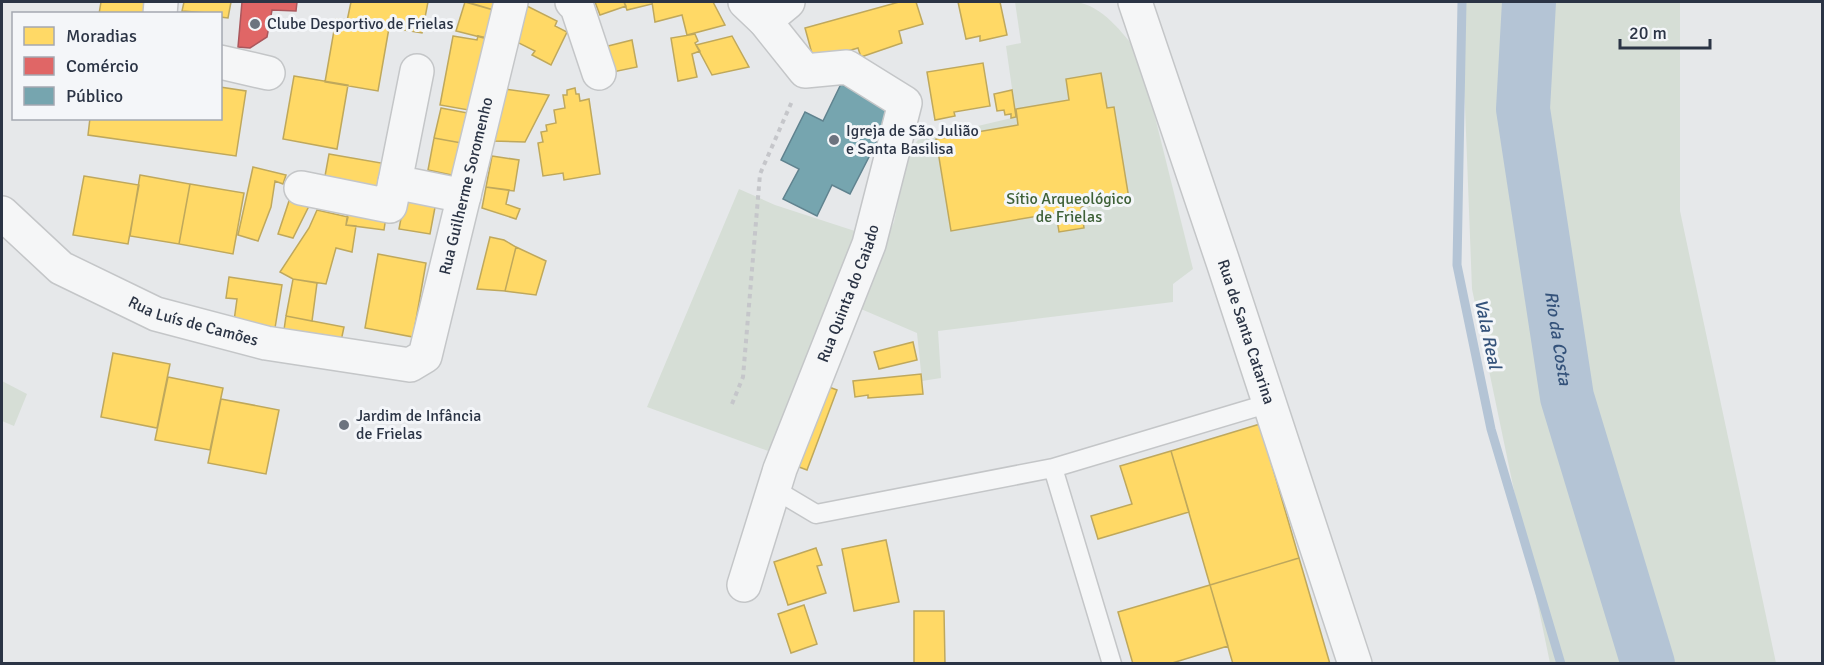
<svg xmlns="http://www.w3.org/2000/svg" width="1824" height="665" font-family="Signika,sans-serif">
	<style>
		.green { fill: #d6ded6 }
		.homes { fill: #ffd966; stroke: #bfa85c; stroke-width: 1.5 }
		.shops { fill: #e06666; stroke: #aa575c; stroke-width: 1.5 }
		.public { fill: #76a5af; stroke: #60838f; stroke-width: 1.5 }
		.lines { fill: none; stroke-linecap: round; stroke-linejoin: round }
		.stream { stroke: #b4c4d5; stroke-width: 9 }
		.river { stroke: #b4c4d5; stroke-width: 54 }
		.lane-casing { stroke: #c4c6c8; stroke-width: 21 }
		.street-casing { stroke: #c4c6c8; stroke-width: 36 }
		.path { stroke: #c5c6ca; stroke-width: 4; stroke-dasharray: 4.5 4.5; stroke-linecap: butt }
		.lane { stroke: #f5f6f7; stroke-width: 18 }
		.street { stroke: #f5f6f7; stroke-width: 33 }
		.poi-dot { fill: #6c737f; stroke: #f4f6f9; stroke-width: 2 }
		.labels { text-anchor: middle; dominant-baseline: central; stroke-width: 6; stroke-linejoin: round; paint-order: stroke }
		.poi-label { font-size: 16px; fill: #2b3445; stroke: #f4f6f9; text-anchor: start }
		.street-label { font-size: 16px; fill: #2b3445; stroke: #f4f6f9 }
		.park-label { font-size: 16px; fill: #3f6138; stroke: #f4f6f9 }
		.water-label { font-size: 18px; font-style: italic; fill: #34527a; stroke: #f4f6f9 }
	</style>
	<rect width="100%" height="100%" fill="#e6e8ea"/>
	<!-- green -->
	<path class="green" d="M1015,2C1034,2 1056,0 1075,2C1103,5 1122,33 1139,53L1193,269L1173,284V302L938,331L941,378L922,381L917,333L854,306L894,222L908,152L918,140L1016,117L1006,46L1021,43Z
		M1461,2H1680V211L1776,663H1550L1472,289Z
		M739,189L775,205L861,233L774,453L647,407Z
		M2,381L27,394L14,426L2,421Z"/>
	<!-- homes -->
	<path class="homes" d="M101,2H149L147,14H99Z
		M184,2H231L228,18L220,17V14L182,11Z
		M351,2H428L422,33L347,21Z
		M465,2L497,11L492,40L456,31Z
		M467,2H499L497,11Z
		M595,2H624L626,6L600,15Z
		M624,2H652V4L627,10Z
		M652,2H713L725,25L687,35L682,15L655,22Z
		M899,2H916L923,24L899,31L902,43L861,57L858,48L814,61L805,28Z
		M958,2H1000L1007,35L980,41V36L966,39Z
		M523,4L557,21L555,26L567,32L551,65L532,55L535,51L507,37Z
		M336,19L389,28L378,91L325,82Z
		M695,34L698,41L695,43L700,51L692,54L697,77L678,81L671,38Z
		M453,36L477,40L478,36L488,38L474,111L440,105Z
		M732,36L749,67L712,75L696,45Z
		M632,40L637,67L613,72L604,47Z
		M983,63L990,106L954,112L955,116L935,120L927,72Z
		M1101,73L1107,108L1114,107L1129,199L1081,207L1084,228L1059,232L1056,213L951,231L936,139L1018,125L1016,109L1069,100L1066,79Z
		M294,76L348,85L337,149L283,139Z
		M220,87L246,91L236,156L88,135L90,118H220Z
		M575,88L576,94H579L580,101L589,99L600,174L564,180L563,173L543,176L538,143L543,142L541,132L547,131L546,125L556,123L554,110L565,108L563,95H567V90Z
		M505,89L549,95L525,142L493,141Z
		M1012,90L1016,117L1011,118V114L1005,115L1004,110L997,111L994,94Z
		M441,108L473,114L467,144L434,138Z
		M434,138L467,144L461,177L428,170Z
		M329,154L387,164L381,197L323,187Z
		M492,156L519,160L514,191L486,187Z
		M253,167L286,175L283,184L275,181L271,207L258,241L238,235Z
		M140,175L190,184L179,244L130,236Z
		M84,176L139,185L128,244L73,235Z
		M190,184L244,193L233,254L179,244Z
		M486,187L509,190L506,204L520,209L516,219L482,208Z
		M291,195L312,200L293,238L278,234Z
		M405,197L436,202L430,234L399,229Z
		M349,204L387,210L384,230L346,225Z
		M317,210L348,217L346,225L356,226L352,252L336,248L326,284L293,279L280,272L309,228Z
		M490,237L504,240L516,247L505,291L477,289Z
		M516,247L546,261L536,295L505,291Z
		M378,254L426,263L413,337L365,328Z
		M229,277L282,285L275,328L234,321L237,299L226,298Z
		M293,279L317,283L312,321L286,316Z
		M286,316L344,327L341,341L284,330Z
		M913,342L917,360L879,369L874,352Z
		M113,353L170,364L157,428L101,417Z
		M921,374L923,394L868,398V395L855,397L853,381Z
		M168,377L223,388L210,450L155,440Z
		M821,384L837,390L807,470L791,464Z
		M221,399L279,410L266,474L208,463Z
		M1260,424L1299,558L1210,585L1171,451Z
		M1171,451L1189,512L1098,539L1091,516L1132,504L1120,466Z
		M886,540L899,602L854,611L842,549Z
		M816,548L822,565L817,566L826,593L788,605L774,562Z
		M1299,558L1330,664H1233L1210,585Z
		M1210,585L1228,646L1169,664H1133L1118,612Z
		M804,605L817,644L791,653L778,614Z
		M914,611H944L945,664H914Z"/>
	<!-- shops -->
	<path class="shops" d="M242,2H297L296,11L272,10L267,37L250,48L238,47Z"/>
	<!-- public -->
	<path class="public" d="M841,84L893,110L850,194L832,185L817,216L783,199L799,169L781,160L805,112L823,121Z"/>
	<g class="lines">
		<!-- stream -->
		<path class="stream" d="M1462,2L1457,265L1491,429L1561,664"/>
		<!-- river -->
		<path class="river" id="s1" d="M1529,2L1523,109L1567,397L1648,664"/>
		<!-- lane casing -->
		<g class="lane-casing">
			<path id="lane" d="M1053,468L1112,664
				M774,489L816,514L1053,468L1270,403"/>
		</g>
		<!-- street casing -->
		<g class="street-casing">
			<g id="street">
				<path d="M572,2L577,7L599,73"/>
				<path id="s2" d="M1135,2L1223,262L1355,664"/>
				<path d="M160,14L161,2"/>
				<path d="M765,21L788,2"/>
				<path d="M220,62L268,73"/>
				<path d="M417,71L395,182L464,196"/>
				<path d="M301,188L390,206L395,182"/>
				<path id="s3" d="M2,213L61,268L156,314L266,343L410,365L425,356L511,2"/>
				<path id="s4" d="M744,585L780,469L869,244L905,103L847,67L805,71L765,21L745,2"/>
			</g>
		</g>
		<!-- path -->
		<path class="path" d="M732,404L743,377L760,174L793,99"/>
		<!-- lane -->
		<use href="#lane" class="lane"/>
		<!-- street -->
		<use href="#street" class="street"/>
	</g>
	<!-- markers -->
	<g class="poi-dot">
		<circle cx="255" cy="24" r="6"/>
		<circle cx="834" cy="140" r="6"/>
		<circle cx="344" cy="425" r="6"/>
	</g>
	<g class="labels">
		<!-- poi labels -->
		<g class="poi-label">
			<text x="267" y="24">Clube Desportivo de Frielas</text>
			<text x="846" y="131">Igreja de São Julião<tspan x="846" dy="18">e Santa Basilisa</tspan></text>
			<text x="356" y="416">Jardim de Infância<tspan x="356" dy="18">de Frielas</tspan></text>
		</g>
		<!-- street labels -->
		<g class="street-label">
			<text stroke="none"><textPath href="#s3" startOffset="638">Rua Guilherme Soromenho</textPath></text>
			<text stroke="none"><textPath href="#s4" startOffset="310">Rua Quinta do Caiado</textPath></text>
			<text stroke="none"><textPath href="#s3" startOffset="224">Rua Luís de Camões</textPath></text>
			<text stroke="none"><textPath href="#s2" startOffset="348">Rua de Santa Catarina</textPath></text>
		</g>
		<!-- park labels -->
		<g class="park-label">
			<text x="1069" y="199">Sítio Arqueológico<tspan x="1069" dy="18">de Frielas</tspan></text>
		</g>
		<!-- water labels -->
		<g class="water-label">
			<text transform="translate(1488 334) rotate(78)">Vala Real</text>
			<text stroke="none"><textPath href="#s1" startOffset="339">Rio da Costa</textPath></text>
		</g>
	</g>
	<!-- border -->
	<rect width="1824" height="665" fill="none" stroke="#2b3445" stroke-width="6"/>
	<!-- legend -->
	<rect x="12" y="12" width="210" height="108" fill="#f4f6f9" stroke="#a4a8b1" stroke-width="1.5"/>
	<rect x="24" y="27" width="30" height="18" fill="#ffd966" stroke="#a4a8b1" stroke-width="1.5"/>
	<text x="66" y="42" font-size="18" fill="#2b3445">Moradias</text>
	<rect x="24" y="57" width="30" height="18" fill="#e06666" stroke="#a4a8b1" stroke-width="1.5"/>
	<text x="66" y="72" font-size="18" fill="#2b3445">Comércio</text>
	<rect x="24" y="87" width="30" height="18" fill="#76a5af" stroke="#a4a8b1" stroke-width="1.5"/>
	<text x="66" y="102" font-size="18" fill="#2b3445">Público</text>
	<!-- scale -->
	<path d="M1620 39v9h90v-9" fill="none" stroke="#2b3445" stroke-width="3"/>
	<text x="1629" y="39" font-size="18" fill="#2b3445" stroke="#f4f6f9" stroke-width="4.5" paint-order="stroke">20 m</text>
</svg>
